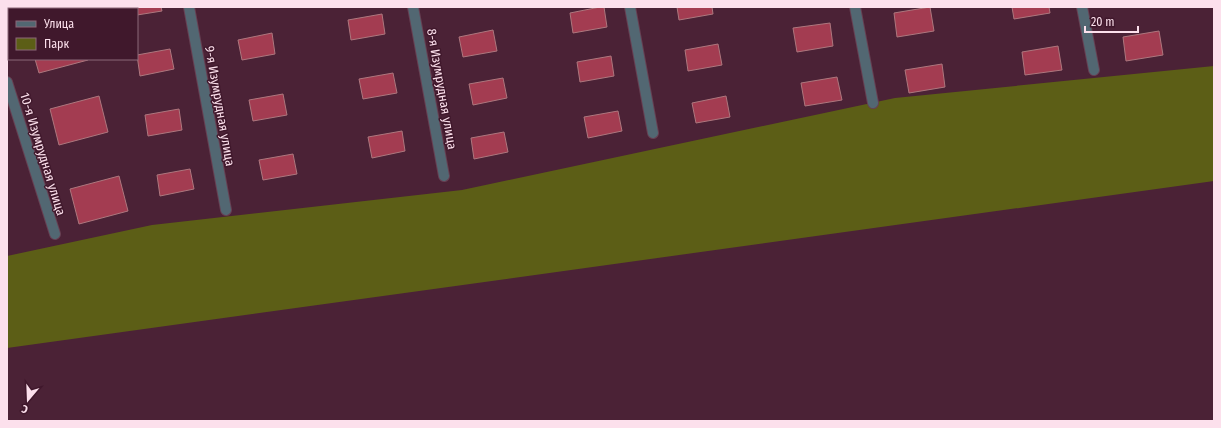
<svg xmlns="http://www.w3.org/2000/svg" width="1221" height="428" font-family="'Fira Sans Condensed',sans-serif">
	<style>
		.green { fill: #5c5e16 }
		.building { fill: #a33c51; stroke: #ad777e }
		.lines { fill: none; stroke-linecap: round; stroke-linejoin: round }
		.street-casing { stroke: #674053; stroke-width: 12 }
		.street { stroke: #526772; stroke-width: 10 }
		.labels { text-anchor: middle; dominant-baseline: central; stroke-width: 3; stroke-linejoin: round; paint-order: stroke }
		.street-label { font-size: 13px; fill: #fce0ec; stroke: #40182c }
	</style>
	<rect width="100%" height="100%" fill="#4b2236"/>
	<!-- green -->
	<path class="green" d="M1214,66V181L7,348V256L152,225L462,190L895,98Z"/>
	<!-- building -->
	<path class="building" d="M126,7H161L162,11L137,15V9H126Z
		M600,7H604L607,27L573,33L570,13Z
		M677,7H712L713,14L679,20Z
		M930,7L934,31L897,37L894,13Z
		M1012,7H1049L1050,13L1014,19Z
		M382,14L385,34L351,40L348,20Z
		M830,23L833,46L797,52L793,28Z
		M493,30L497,51L463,57L459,37Z
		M1159,31L1163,55L1126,61L1123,37Z
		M272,33L275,54L242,60L238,40Z
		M718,44L722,65L688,71L685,50Z
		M1058,46L1062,70L1025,75L1022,52Z
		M170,49L174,69L140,76L137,55Z
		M611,56L614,76L580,82L577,62Z
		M35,59H87L88,60L39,73Z
		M942,64L945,87L909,93L905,70Z
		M393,73L397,93L363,99L359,79Z
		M837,77L842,100L805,106L801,83Z
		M503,78L507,98L473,105L469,84Z
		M283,94L287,115L253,121L249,100Z
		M99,96L108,132L59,145L50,109Z
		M726,96L730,117L696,123L692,103Z
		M179,109L182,130L148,136L145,115Z
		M618,111L622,131L588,138L584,117Z
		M402,131L405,151L372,158L368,137Z
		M504,132L508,152L474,159L471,138Z
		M293,154L297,174L263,180L259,160Z
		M190,169L194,189L160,196L157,175Z
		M119,176L128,211L79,224L70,189Z"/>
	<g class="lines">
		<!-- street casing -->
		<g class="street-casing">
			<path id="street" d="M189,7L226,210
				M413,7L444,176
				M630,7L653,133
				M855,7L873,103
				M1082,7L1094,70
				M7,82L55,234"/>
		</g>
		<!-- street -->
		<use href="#street" class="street"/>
	</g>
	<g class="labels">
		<!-- street labels -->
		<g class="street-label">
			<text transform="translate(442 89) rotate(80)">8-я Изумрудная улица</text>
			<text transform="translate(220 106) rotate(80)">9-я Изумрудная улица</text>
			<text transform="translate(43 154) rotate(73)">10-я Изумрудная улица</text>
		</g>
	</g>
	<!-- border -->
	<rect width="1221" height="428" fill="none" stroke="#fce0ec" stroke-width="16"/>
	<!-- legend -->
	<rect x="8" y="8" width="130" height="52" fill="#40182c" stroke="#8b6879"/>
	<rect x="16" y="21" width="20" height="6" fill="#526772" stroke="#8b6879"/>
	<text x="44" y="28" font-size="12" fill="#fce0ec">Улица</text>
	<rect x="16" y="38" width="20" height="12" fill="#5c5e16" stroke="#8b6879"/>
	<text x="44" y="48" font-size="12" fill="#fce0ec">Парк</text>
	<!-- north arrow -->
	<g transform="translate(28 400) rotate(199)" stroke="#40182c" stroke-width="3" paint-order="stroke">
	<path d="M0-3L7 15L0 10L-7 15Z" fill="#fce0ec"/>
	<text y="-6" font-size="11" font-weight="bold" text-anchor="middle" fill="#fce0ec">С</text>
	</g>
	<!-- scale -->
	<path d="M1085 26v6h53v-6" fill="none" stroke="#fce0ec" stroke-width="2"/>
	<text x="1091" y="26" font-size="12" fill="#fce0ec" stroke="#40182c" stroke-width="3" paint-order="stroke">20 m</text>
</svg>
